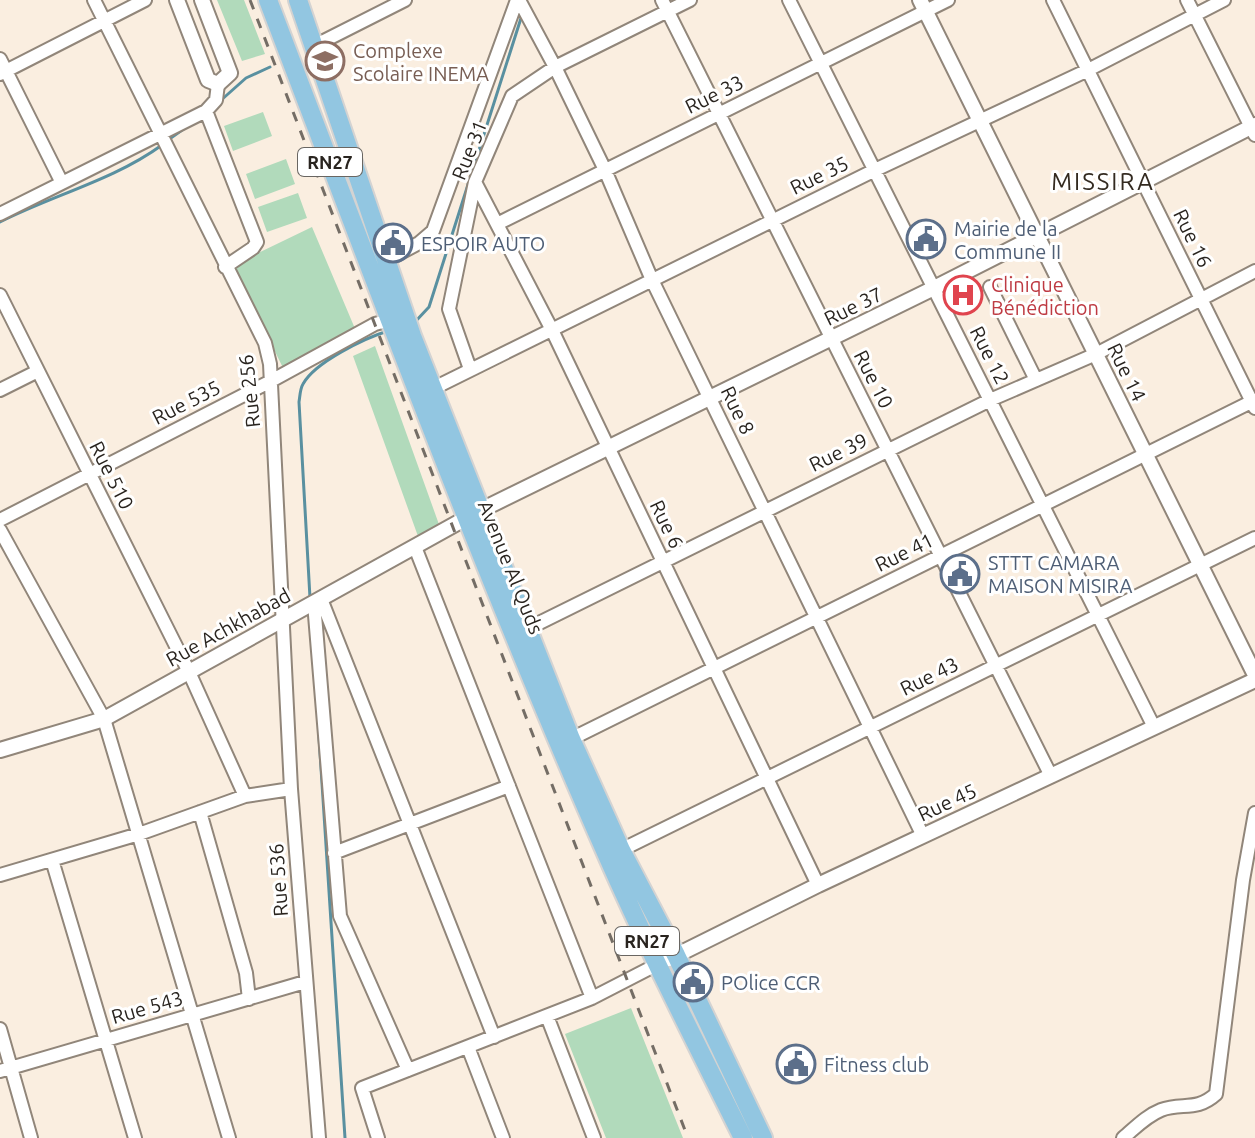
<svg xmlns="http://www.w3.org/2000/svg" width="1255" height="1138" font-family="Ubuntu,sans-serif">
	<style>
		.green { fill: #b1dabb }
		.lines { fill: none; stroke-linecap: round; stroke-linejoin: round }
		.stream { stroke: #5990a0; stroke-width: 3 }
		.minor-casing { stroke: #91867a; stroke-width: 16 }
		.tertiary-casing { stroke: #91867a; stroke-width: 18 }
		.primary-casing { stroke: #d4d3d2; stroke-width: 22 }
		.minor { stroke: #fff; stroke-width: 12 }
		.tertiary { stroke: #fff; stroke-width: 14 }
		.primary { stroke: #92c6e1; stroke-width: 18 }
		.rail { stroke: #746d65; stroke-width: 3; stroke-dasharray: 10 10; stroke-linecap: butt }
		.labels { text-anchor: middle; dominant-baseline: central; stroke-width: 6; stroke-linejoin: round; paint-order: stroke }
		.shield { fill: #fff; stroke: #696662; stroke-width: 2 }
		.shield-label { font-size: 18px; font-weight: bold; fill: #29241f }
		.education-label { font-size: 20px; fill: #785e54; stroke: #fff; text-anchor: start }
		.street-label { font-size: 20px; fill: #29241f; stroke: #fff }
		.service-label { font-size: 20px; fill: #4e5e75; stroke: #fff; text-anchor: start }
		.health-label { font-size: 20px; fill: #be3a42; stroke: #fff; text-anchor: start }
		.quarter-label { font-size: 24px; letter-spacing: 2px; fill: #332a20; stroke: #fff }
	</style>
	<rect width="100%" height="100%" fill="#faeee0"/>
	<!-- green -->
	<path class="green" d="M217,0H244L265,54L242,61Z
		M263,112L272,136L233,151L224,126Z
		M286,159L295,184L255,199L246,174Z
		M298,193L307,218L267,232L258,207Z
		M312,227L356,331L284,370L233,265Z
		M375,346L441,530L419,539L353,356Z
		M631,1008L683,1138H606L565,1034Z"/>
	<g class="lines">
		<!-- stream -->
		<path class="stream" d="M219,102L246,78L270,67
			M168,140L185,128
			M0,222C53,195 114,180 162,145
			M414,323L429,307L522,15
			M310,598L299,402C300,396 300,389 303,384C315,362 365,338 388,331
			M319,737L345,1138"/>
		<!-- minor casing -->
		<g class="minor-casing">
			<path id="minor" d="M94,0L265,343L270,364L291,789L319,1138
				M519,0L555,67L605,170L652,280L923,836
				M662,0L1051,776
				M789,0L1154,727
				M1053,0L1255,408
				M1187,0L1255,135
				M314,46L405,0
				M0,59L62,183
				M0,74L145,0
				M206,111L257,242L253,248L225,267
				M475,182L552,330L818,885
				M0,214L206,111L216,100L218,84
				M497,224L948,0
				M387,260L419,243L433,231L517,0
				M990,287L1036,380
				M0,295L189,672L245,796
				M470,369L449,309L475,182L512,96L555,67L690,0
				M432,389L875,170L1088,70L1224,0
				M0,390L38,371
				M0,520L271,381L375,324L390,320
				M0,530L104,719L229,1138
				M415,547L592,998
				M321,599L494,1037
				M314,603L340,916L408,1070
				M527,629L990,400L1096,354L1255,271
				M571,739L1255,400
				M200,812L246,973L249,999
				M621,850L1255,538
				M334,853L509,786
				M52,860L135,1138
				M0,875L139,834L245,796L291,789
				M547,1016L594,1138
				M0,1029L31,1138
				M468,1047L503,1138
				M0,1071L305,982
				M378,1138L362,1088L592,998L658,964
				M1123,1138C1135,1128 1146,1116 1161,1110C1182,1102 1196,1112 1216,1094L1243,880L1255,813"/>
		</g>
		<!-- tertiary casing -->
		<g class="tertiary-casing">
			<path id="tertiary" d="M177,0L208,80L218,84L230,73L202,0
				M920,0L1255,675
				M0,750L104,719L479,511L934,288L1255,125
				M669,959L818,885L1255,680"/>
		</g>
		<!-- primary casing -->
		<g class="primary-casing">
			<path id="primary" d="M268,0C377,286 483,573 606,853C648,949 696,1043 743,1138
				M298,0L412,336L571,739L621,850L676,955L763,1138"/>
		</g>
		<!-- minor -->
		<use href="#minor" class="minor"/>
		<!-- tertiary -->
		<use href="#tertiary" class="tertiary"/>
		<!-- primary -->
		<use href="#primary" class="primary"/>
		<!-- rail -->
		<path class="rail" d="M250,0L688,1138"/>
	</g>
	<!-- icons -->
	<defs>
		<g id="university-ring" transform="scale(2)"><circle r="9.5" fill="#fff" stroke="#8d6e63" stroke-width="1.5"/><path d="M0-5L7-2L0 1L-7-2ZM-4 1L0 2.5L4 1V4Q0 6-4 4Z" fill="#8d6e63"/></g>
		<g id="civic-ring" transform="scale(2)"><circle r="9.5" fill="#fff" stroke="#5c6f8a" stroke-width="1.5"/><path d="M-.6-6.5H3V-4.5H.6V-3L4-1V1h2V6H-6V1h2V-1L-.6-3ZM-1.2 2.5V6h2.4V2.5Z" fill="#5c6f8a"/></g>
		<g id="hospital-ring" transform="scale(2)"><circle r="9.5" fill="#fff" stroke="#e0444e" stroke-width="1.5"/><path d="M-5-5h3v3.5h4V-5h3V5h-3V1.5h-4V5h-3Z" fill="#e0444e"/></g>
	</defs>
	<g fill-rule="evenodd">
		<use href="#university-ring" x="325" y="61"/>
		<use href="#civic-ring" x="926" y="239"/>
		<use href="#civic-ring" x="393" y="243"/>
		<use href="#hospital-ring" x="963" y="295"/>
		<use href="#civic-ring" x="960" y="574"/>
		<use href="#civic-ring" x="693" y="982"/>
		<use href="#civic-ring" x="796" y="1064"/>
	</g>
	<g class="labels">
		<!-- shield labels -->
		<g class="shield">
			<rect x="298" y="148" width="64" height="28" rx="6"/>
			<rect x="615" y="927" width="64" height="28" rx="6"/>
		</g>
		<g class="shield-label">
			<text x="330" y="162">RN27</text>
			<text x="647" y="941">RN27</text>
		</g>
		<!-- education labels -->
		<g class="education-label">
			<text x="353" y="50">Complexe<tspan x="353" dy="23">Scolaire INEMA</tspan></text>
		</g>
		<!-- street labels -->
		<g class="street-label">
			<text transform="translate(714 94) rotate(-26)">Rue 33</text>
			<text transform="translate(469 150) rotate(-68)">Rue 31</text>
			<text transform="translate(819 175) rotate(-26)">Rue 35</text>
			<text transform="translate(1193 238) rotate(64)">Rue 16</text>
			<text transform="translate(853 306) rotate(-26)">Rue 37</text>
			<text transform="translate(990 355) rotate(63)">Rue 12</text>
			<text transform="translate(1127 372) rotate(64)">Rue 14</text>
			<text transform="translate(874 379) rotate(63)">Rue 10</text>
			<text transform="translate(249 391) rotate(-96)">Rue 256</text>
			<text transform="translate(186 402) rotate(-27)">Rue 535</text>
			<text transform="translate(738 410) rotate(64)">Rue 8</text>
			<text transform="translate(838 452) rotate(-26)">Rue 39</text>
			<text transform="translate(112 475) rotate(63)">Rue 510</text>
			<text transform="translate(667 524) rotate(64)">Rue 6</text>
			<text transform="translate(904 552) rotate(-26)">Rue 41</text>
			<text transform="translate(511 567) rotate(68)">Avenue Al Quds</text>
			<text transform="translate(228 627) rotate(-29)">Rue Achkhabad</text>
			<text transform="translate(929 676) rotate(-26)">Rue 43</text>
			<text transform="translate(947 802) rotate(-25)">Rue 45</text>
			<text transform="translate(278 880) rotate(-94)">Rue 536</text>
			<text transform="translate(147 1007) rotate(-16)">Rue 543</text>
		</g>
		<!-- service labels -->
		<g class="service-label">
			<text x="954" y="228">Mairie de la<tspan x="954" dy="23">Commune II</tspan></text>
			<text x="421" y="243">ESPOIR AUTO</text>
			<text x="988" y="562">STTT CAMARA<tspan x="988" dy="23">MAISON MISIRA</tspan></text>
			<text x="721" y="982">POlice CCR</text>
			<text x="824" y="1064">Fitness club</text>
		</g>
		<!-- health labels -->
		<g class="health-label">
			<text x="991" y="284">Clinique<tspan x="991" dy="23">Bénédiction</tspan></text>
		</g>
		<!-- quarter labels -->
		<g class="quarter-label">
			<text x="1103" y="181">MISSIRA</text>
		</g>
	</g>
</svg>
